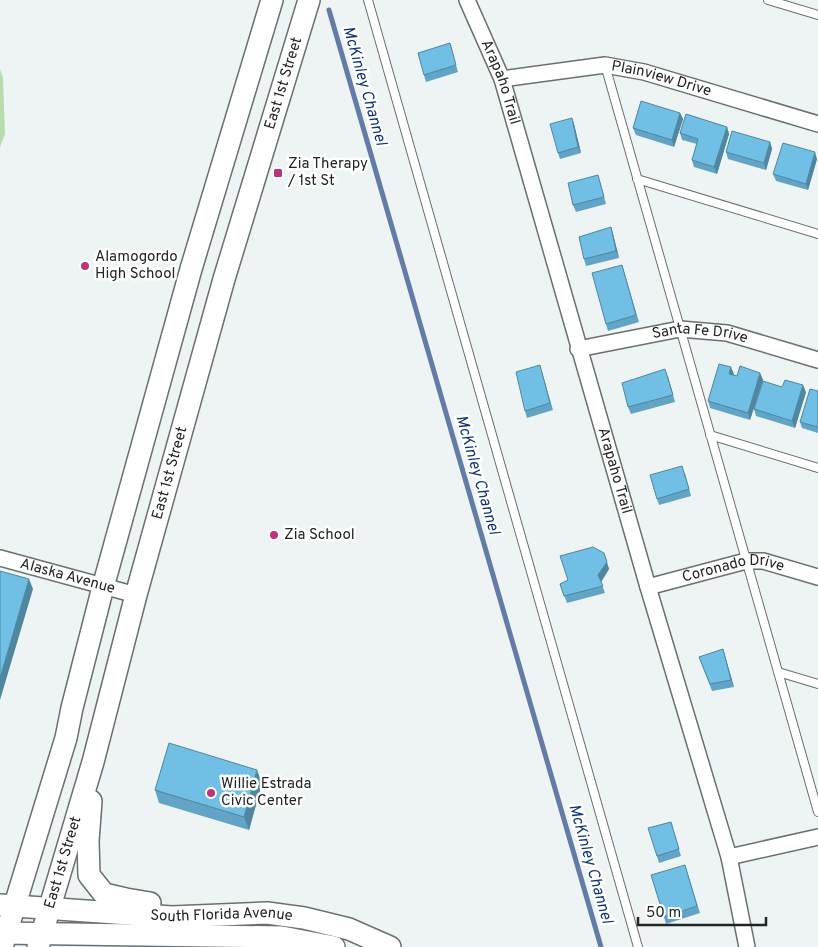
<svg xmlns="http://www.w3.org/2000/svg" width="818" height="947" font-family="Overpass,sans-serif">
	<style>
		.green { fill: #b8dcae }
		.lines { fill: none; stroke-linecap: round; stroke-linejoin: round }
		.stream { stroke: #647ca5; stroke-width: 5 }
		.service-casing { stroke: #6a6f6f; stroke-width: 10 }
		.minor-casing { stroke: #6a6f6f; stroke-width: 18 }
		.secondary-casing { stroke: #6a6f6f; stroke-width: 24 }
		.service { stroke: #fff; stroke-width: 8 }
		.minor { stroke: #fff; stroke-width: 15 }
		.secondary { stroke: #fff; stroke-width: 21 }
		.wall { fill: #61a4c5 }
		.shaded-wall { fill: #4f86a0 }
		.building { fill: #71bfe5; stroke: #4f86a0 }
		.poi-dot { fill: #ba357b; stroke: #fff; stroke-width: 2 }
		.labels { text-anchor: middle; dominant-baseline: central; stroke-width: 5; stroke-linejoin: round; paint-order: stroke }
		.street-label { font-size: 15px; fill: #222424; stroke: #fff }
		.poi-label { font-size: 15px; fill: #222424; stroke: #fff; text-anchor: start }
		.water-label { font-size: 16px; font-style: italic; fill: #0c3376; stroke: #fff }
	</style>
	<rect width="100%" height="100%" fill="#eef4f4"/>
	<!-- green -->
	<path class="green" d="M0,69L3,78L5,134L0,147Z"/>
	<g class="lines">
		<!-- stream -->
		<path class="stream" d="M329,10L601,947"/>
		<!-- service casing -->
		<g class="service-casing">
			<path id="service" d="M368,0L638,947
				M768,0L818,15
				M605,65L818,812
				M637,179L818,234
				M710,435L818,468
				M778,672L818,684"/>
		</g>
		<!-- minor casing -->
		<g class="minor-casing">
			<g id="minor">
				<path id="s1" d="M467,0L502,79L648,587L729,857L747,947"/>
				<path id="s2" d="M502,79L605,65L644,72L818,124"/>
				<path id="s3" d="M578,349L680,329L727,333L818,360"/>
				<path id="s4" d="M0,558L136,595"/>
				<path id="s5" d="M648,587L746,561H763L818,577"/>
				<path d="M729,857L818,837"/>
			</g>
		</g>
		<!-- secondary casing -->
		<g class="secondary-casing">
			<g id="secondary">
				<path d="M91,801L88,841L89,875L104,894L126,899L150,903"/>
				<path id="s6" d="M0,905L172,917L267,913L304,918L349,929L390,947"/>
				<path d="M0,933L282,937L334,947"/>
				<path d="M2,947L66,738L72,708L103,587L191,269L272,0"/>
				<path id="s7" d="M38,947L93,762L136,595L224,279L309,0"/>
			</g>
		</g>
		<!-- service -->
		<use href="#service" class="service"/>
		<!-- minor -->
		<use href="#minor" class="minor"/>
		<!-- secondary -->
		<use href="#secondary" class="secondary"/>
	</g>
	<!-- wall -->
	<path class="wall" d="M450,43L458,72L426,82L424,75Z
		M680,113L683,119L674,147L636,135L633,128Z
		M572,118L574,124L581,153L560,159L558,153Z
		M727,127L729,134L717,174L694,167L692,160L697,144L682,140L680,133Z
		M770,142L772,149L766,170L728,159L726,152Z
		M817,159L808,190L776,181L773,174Z
		M600,181L606,204L576,212L573,205Z
		M611,227L613,234L619,258L586,266L584,259Z
		M622,265L639,322L608,331L606,324Z
		M542,372L553,410L527,418L525,411Z
		M760,373L763,380L750,420L710,408L708,401L734,374V375L737,376Z
		M668,376L675,402L631,414L628,407Z
		M782,387L806,392L795,428L756,416L754,409Z
		M818,391V433L802,428L800,422Z
		M685,473L691,496L659,505L657,499Z
		M604,553L609,569L601,582L605,593L567,603L560,584L568,580Z
		M723,649L734,687L712,691L699,657Z
		M262,783L249,830L159,803L155,790Z
		M671,822L681,856L659,863L657,856Z
		M685,865L700,913L666,924L664,917Z"/>
	<!-- shaded-wall -->
	<path class="shaded-wall" d="M680,113L683,119L674,147L672,140Z
		M572,118L574,124L581,153L578,147Z
		M727,127L729,134L717,174L714,167Z
		M770,142L772,149L766,170L764,163Z
		M815,152L817,159L808,190L806,184Z
		M611,227L613,234L619,258L616,251Z
		M731,367L734,374L732,380L729,374Z
		M760,373L763,380L750,420L748,413Z
		M803,385L806,392L795,428L792,421Z
		M604,553L609,569L601,582L598,575Z
		M29,579L33,589L0,700V678Z
		M723,649L725,656L734,687L731,680Z
		M257,770L262,783L249,830L244,817Z"/>
	<!-- building -->
	<path class="building" d="M450,43L456,65L424,75L418,53Z
		M641,101L680,113L672,140L633,128Z
		M686,114L727,127L714,167L692,160L698,139L680,133Z
		M572,118L578,147L558,153L550,124Z
		M732,131L770,142L764,163L726,152Z
		M783,143L815,152L806,184L773,174Z
		M598,175L604,197L573,205L568,183Z
		M611,227L616,251L584,259L579,237Z
		M622,265L636,315L606,324L592,273Z
		M719,364L731,367L729,374L737,376L740,366L760,373L748,413L708,401Z
		M540,365L550,403L525,411L516,372Z
		M665,369L673,395L628,407L622,383Z
		M785,380L803,385L792,421L754,409L763,381L782,387Z
		M810,389L818,391V427L800,422Z
		M682,466L689,489L657,499L650,475Z
		M593,547L604,553L607,562L598,575L603,586L564,596L560,584L568,580L560,556Z
		M0,571L29,579L0,678Z
		M723,649L731,680L710,684L699,657Z
		M169,743L257,770L244,817L155,790Z
		M671,822L679,849L657,856L648,828Z
		M685,865L697,906L664,917L651,875Z"/>
	<!-- markers -->
	<g class="poi-dot">
		<rect x="273" y="168" width="10" height="10" rx="2.5"/>
		<circle cx="85" cy="266" r="5"/>
		<circle cx="274" cy="535" r="5"/>
		<circle cx="211" cy="793" r="5"/>
	</g>
	<g class="labels">
		<!-- street labels -->
		<g class="street-label">
			<text stroke="none"><textPath href="#s2" startOffset="162">Plainview Drive</textPath></text>
			<text stroke="none"><textPath href="#s1" startOffset="89">Arapaho Trail</textPath></text>
			<text stroke="none"><textPath href="#s7" startOffset="898">East 1st Street</textPath></text>
			<text stroke="none"><textPath href="#s3" startOffset="124">Santa Fe Drive</textPath></text>
			<text stroke="none"><textPath href="#s1" startOffset="494">Arapaho Trail</textPath></text>
			<text stroke="none"><textPath href="#s7" startOffset="492">East 1st Street</textPath></text>
			<text stroke="none"><textPath href="#s5" startOffset="88">Coronado Drive</textPath></text>
			<text stroke="none"><textPath href="#s4" startOffset="70">Alaska Avenue</textPath></text>
			<text stroke="none"><textPath href="#s7" startOffset="88">East 1st Street</textPath></text>
			<text stroke="none"><textPath href="#s6" startOffset="222">South Florida Avenue</textPath></text>
		</g>
		<!-- poi labels -->
		<g class="poi-label">
			<text x="288" y="164">Zia Therapy<tspan x="288" dy="17">/ 1st St</tspan></text>
			<text x="95" y="257">Alamogordo<tspan x="95" dy="17">High School</tspan></text>
			<text x="284" y="535">Zia School</text>
			<text x="221" y="784">Willie Estrada<tspan x="221" dy="17">Civic Center</tspan></text>
		</g>
		<!-- water labels -->
		<g class="water-label">
			<text transform="translate(364 86) rotate(74)">McKinley Channel</text>
			<text transform="translate(477 475) rotate(74)">McKinley Channel</text>
			<text transform="translate(590 864) rotate(74)">McKinley Channel</text>
		</g>
	</g>
	<!-- scale -->
	<path d="M638 917v8h128v-8" fill="none" stroke="#222424" stroke-width="2.5"/>
	<text x="646" y="917" font-size="15" fill="#222424" stroke="#ffffff" stroke-width="4" paint-order="stroke">50 m</text>
</svg>
